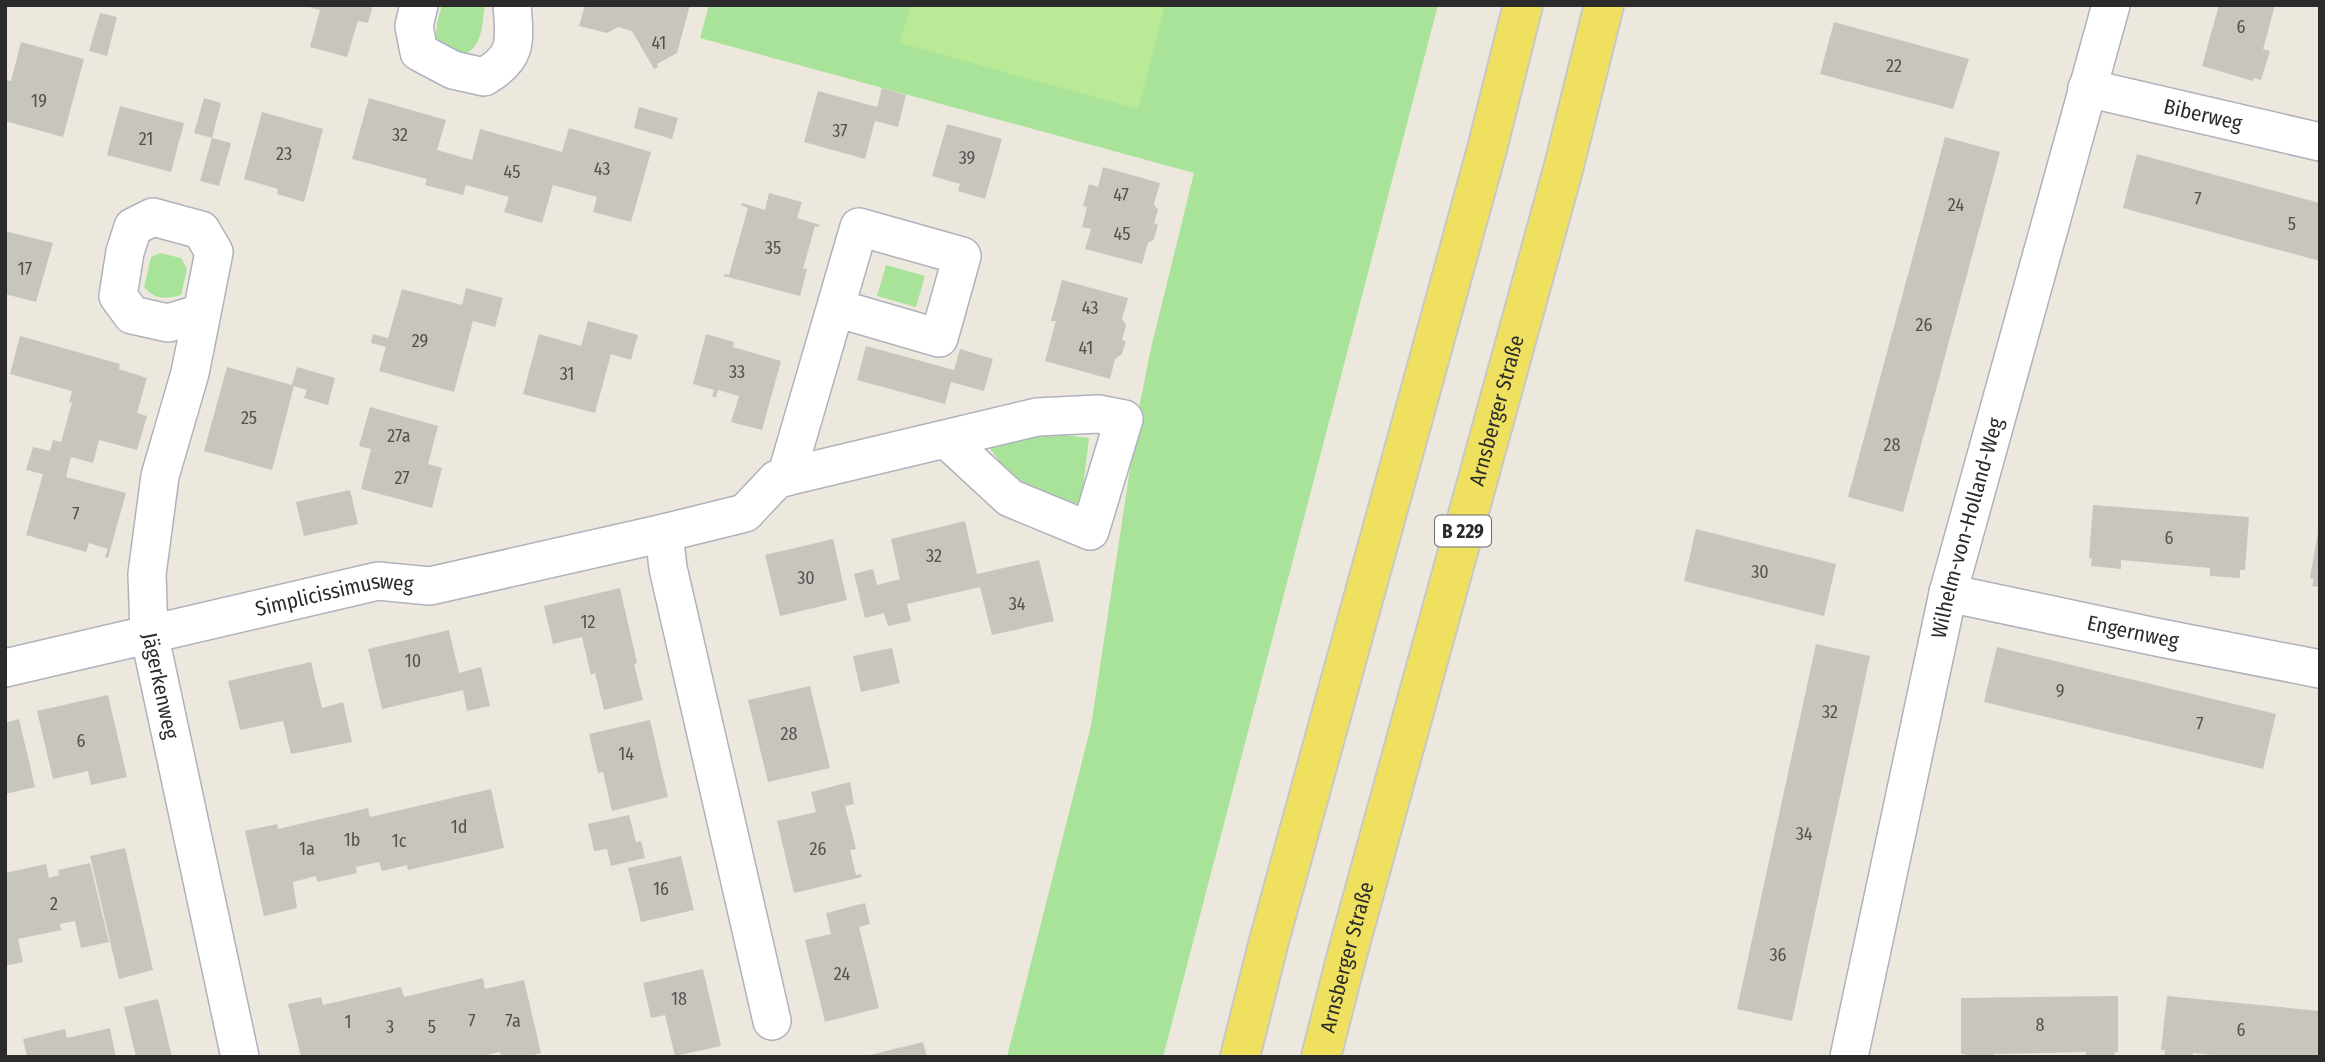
<svg xmlns="http://www.w3.org/2000/svg" width="2325" height="1062" font-family="'Fira Sans Condensed',sans-serif">
	<style>
		.green { fill: #a9e39a }
		.pitch { fill: #bbea96 }
		.building { fill: #c8c5bd }
		.lines { fill: none; stroke-linecap: round; stroke-linejoin: round }
		.minor-casing { stroke: #b1b1be; stroke-width: 40 }
		.primary-casing { stroke: #c8c8c8; stroke-width: 42 }
		.minor { stroke: #fff; stroke-width: 37 }
		.primary { stroke: #efe15f; stroke-width: 38 }
		.labels { text-anchor: middle; dominant-baseline: central; stroke-width: 5; stroke-linejoin: round; paint-order: stroke }
		.number-label { font-size: 18px; fill: #525250 }
		.shield { fill: #fff; stroke: #6b6b6b; stroke-width: 2 }
		.shield-label { font-size: 19px; font-weight: bold; fill: #2b2b2b }
		.street-label { font-size: 21px; fill: #2b2b2b; stroke: #fff }
	</style>
	<rect width="100%" height="100%" fill="#ede8dd"/>
	<!-- green -->
	<path class="green" d="M442,5H485C481,28 484,45 462,56L449,52L436,38L437,23Z
		M709,5H1438L1163,1057H1007L1091,726L1140,403L1151,348L1194,173L700,38Z
		M160,253L181,258L187,269L181,295C166,299 155,300 144,287L151,257Z
		M886,265L925,276L916,307L877,296Z
		M1022,435H1064L1089,438L1081,505C1039,492 1014,487 990,448Z"/>
	<!-- pitch -->
	<path class="pitch" d="M911,5H1165L1138,109L900,43Z"/>
	<!-- building -->
	<path class="building" d="M312,5H373L368,23L358,21L347,57L310,47L320,10L311,8Z
		M585,5H690L677,53L657,64L658,67L654,69L632,31L618,27L607,33L579,26Z
		M2219,5H2275L2263,49L2270,51L2261,80L2254,78L2253,81L2202,66Z
		M100,13L117,17L107,56L89,51Z
		M1834,22L1969,59L1953,109L1820,74Z
		M21,42L84,59L63,137L5,121V80L11,81Z
		M882,88L906,95L898,127L875,121L865,159L804,142L818,91L877,107Z
		M204,98L221,103L212,138L231,143L219,186L200,181L212,138L194,133Z
		M369,98L446,120L437,150L472,160L480,129L562,152L569,128L651,152L631,222L593,212L597,197L553,185L542,223L504,212L509,197L466,185L463,195L425,185L427,179L352,159Z
		M120,106L184,123L171,172L107,155Z
		M639,107L678,118L672,139L634,128Z
		M262,112L323,129L304,202L277,194L278,189L244,179Z
		M947,124L1002,139L985,199L958,191L960,184L932,176Z
		M1945,137L2000,152L1903,512L1848,497Z
		M2137,154L2320,203V261L2123,208Z
		M1103,167L1160,183L1154,204L1158,210L1154,223L1158,225L1154,239L1148,243L1142,264L1085,249L1091,229L1082,227L1087,207L1083,206L1089,184L1098,187Z
		M769,193L802,202L797,218L820,225L819,227L815,226L803,269H807L800,296L724,276V274L729,275L748,208L741,205L742,203L765,210Z
		M5,231L53,243L36,302L5,294Z
		M1062,280L1128,298L1122,319L1126,325L1122,340L1126,341L1122,354L1115,359L1110,379L1045,361L1056,321H1051Z
		M466,288L503,298L495,327L473,321L454,392L379,371L386,347L371,343L373,334L388,338L402,289L462,305Z
		M588,321L638,335L631,360L611,354L595,413L523,394L539,334L581,346Z
		M706,334L734,342L733,347L781,361L762,430L731,422L739,396L718,390L716,398L712,396L714,390L693,384Z
		M20,336L120,364L119,369L147,378L137,413L147,416L137,450L99,440L93,463L71,457L66,477L126,493L108,558L105,557L108,549L89,543L86,552L26,535L43,474L26,470L33,447L50,451L53,440L61,442L72,403L69,402L72,391L10,374Z
		M866,346L954,370L960,349L993,359L984,391L951,382L945,404L857,380Z
		M227,367L292,385L297,367L335,378L328,405L304,398L307,390L294,386L272,470L204,451Z
		M370,407L438,426L428,464L442,468L432,508L361,489L371,449L359,446Z
		M350,490L358,524L304,536L296,502Z
		M2093,505L2249,517L2245,570H2240V578L2210,576V568L2121,560V569L2091,566L2092,558H2089Z
		M965,521L977,574L1039,560L1054,621L992,635L980,587L907,604L911,621L888,626L884,613L865,618L854,574L873,569L877,585L900,579L891,539Z
		M1696,529L1836,564L1824,616L1684,581Z
		M2318,532H2320V587L2312,586L2314,579L2310,578Z
		M833,539L847,600L780,616L765,555Z
		M620,588L637,663L634,664L643,700L604,710L595,673L591,675L582,637L553,644L544,606Z
		M449,630L459,673L481,667L490,706L467,711L463,690L382,709L368,649Z
		M1816,644L1870,656L1792,1021L1737,1009Z
		M1997,647L2276,714L2263,769L1984,702Z
		M892,648L900,683L861,692L853,656Z
		M311,662L322,708L343,702L352,742L291,754L283,721L240,730L228,681Z
		M810,686L830,768L768,782L748,700Z
		M108,695L127,777L91,785L88,771L53,779L37,711Z
		M19,719L35,787L5,794V723Z
		M650,720L668,797L612,811L603,772L598,773L589,734Z
		M850,782L854,804L845,806L856,849L850,850L856,875L861,874L862,877L794,893L777,821L816,812L811,792Z
		M491,789L504,848L408,870L407,865L382,871L379,862L356,867L357,873L317,882L316,876L293,882L297,908L264,916L245,831L277,824L278,829L368,808L370,817Z
		M629,815L636,842L641,841L645,858L611,866L607,849L594,851L588,824Z
		M125,848L153,970L119,979L90,856Z
		M681,856L694,910L641,922L628,868Z
		M90,863L109,942L81,948L75,921L60,924L61,930L18,939L23,962L5,966V873L46,864L49,878L59,875L58,870Z
		M865,903L870,924L859,927L879,1008L825,1022L805,940L831,934L826,913Z
		M703,969L721,1046L675,1056L665,1015L651,1018L643,983Z
		M483,978L485,989L524,980L541,1053L526,1057H501L500,1052L479,1057H301L288,1004L321,997L323,1005L401,987L404,997Z
		M2118,996V1052H2115V1057H2086V1052L1994,1054V1057H1965V1054H1961V998Z
		M2167,996L2320,1011L2319,1057H2232L2193,1053V1057H2164L2165,1050H2161Z
		M158,999L172,1057H136L124,1007Z
		M110,1028L116,1057H27L23,1039L65,1029L67,1038Z
		M923,1042L927,1057H866V1056Z"/>
	<g class="lines">
		<!-- minor casing -->
		<g class="minor-casing">
			<g id="minor">
				<path d="M419,5L414,26L419,52L453,70L484,77C518,57 515,42 512,5"/>
				<path id="s1" d="M2087,88L2320,142"/>
				<path id="s2" d="M202,313L214,252L201,230L153,217L133,227L125,252L118,296L132,315L168,323L202,313L190,373L160,476L147,574L149,633L240,1057"/>
				<path d="M786,477L859,227L962,256L939,338L836,308"/>
				<path d="M664,533L668,568L772,1021"/>
				<path id="s3" d="M1948,593L2156,637L2320,669"/>
				<path id="s4" d="M5,668L378,581L430,586L664,533L745,513L777,479L1037,417L1098,414L1124,419L1090,531L1010,498L946,439"/>
				<path id="s5" d="M1849,1057L1948,593L2111,5"/>
			</g>
		</g>
		<!-- primary casing -->
		<g class="primary-casing">
			<g id="primary">
				<path d="M1240,1057L1269,941L1487,149L1523,5"/>
				<path id="s6" d="M1321,1057L1347,955L1564,166L1604,5"/>
			</g>
		</g>
		<!-- minor -->
		<use href="#minor" class="minor"/>
		<!-- primary -->
		<use href="#primary" class="primary"/>
	</g>
	<g class="labels">
		<!-- number labels -->
		<g class="number-label">
			<text x="2241" y="27">6</text>
			<text x="659" y="43">41</text>
			<text x="1894" y="66">22</text>
			<text x="39" y="101">19</text>
			<text x="840" y="131">37</text>
			<text x="400" y="135">32</text>
			<text x="146" y="139">21</text>
			<text x="284" y="154">23</text>
			<text x="967" y="158">39</text>
			<text x="602" y="169">43</text>
			<text x="512" y="172">45</text>
			<text x="1121" y="195">47</text>
			<text x="2198" y="199">7</text>
			<text x="1956" y="205">24</text>
			<text x="2292" y="224">5</text>
			<text x="1122" y="234">45</text>
			<text x="773" y="248">35</text>
			<text x="25" y="269">17</text>
			<text x="1090" y="308">43</text>
			<text x="1924" y="325">26</text>
			<text x="420" y="341">29</text>
			<text x="1086" y="348">41</text>
			<text x="737" y="372">33</text>
			<text x="567" y="374">31</text>
			<text x="249" y="418">25</text>
			<text x="399" y="436">27a</text>
			<text x="1892" y="445">28</text>
			<text x="402" y="478">27</text>
			<text x="76" y="514">7</text>
			<text x="2169" y="538">6</text>
			<text x="934" y="556">32</text>
			<text x="1760" y="572">30</text>
			<text x="806" y="578">30</text>
			<text x="1017" y="604">34</text>
			<text x="588" y="622">12</text>
			<text x="413" y="661">10</text>
			<text x="2060" y="691">9</text>
			<text x="1830" y="712">32</text>
			<text x="2200" y="724">7</text>
			<text x="789" y="734">28</text>
			<text x="81" y="741">6</text>
			<text x="626" y="754">14</text>
			<text x="459" y="827">1d</text>
			<text x="1804" y="834">34</text>
			<text x="352" y="840">1b</text>
			<text x="399" y="841">1c</text>
			<text x="307" y="849">1a</text>
			<text x="818" y="849">26</text>
			<text x="661" y="889">16</text>
			<text x="54" y="904">2</text>
			<text x="1778" y="955">36</text>
			<text x="842" y="974">24</text>
			<text x="679" y="999">18</text>
			<text x="472" y="1021">7</text>
			<text x="513" y="1021">7a</text>
			<text x="348" y="1022">1</text>
			<text x="2040" y="1025">8</text>
			<text x="390" y="1027">3</text>
			<text x="432" y="1027">5</text>
			<text x="2241" y="1030">6</text>
		</g>
		<!-- shield labels -->
		<rect class="shield" x="1435" y="515.5" width="56" height="31" rx="5"/>
		<g class="shield-label">
			<text x="1463" y="531">B 229</text>
		</g>
		<!-- street labels -->
		<g class="street-label">
			<text stroke="none"><textPath href="#s1" startOffset="119">Biberweg</textPath></text>
			<text stroke="none"><textPath href="#s6" startOffset="670">Arnsberger Straße</textPath></text>
			<text stroke="none"><textPath href="#s5" startOffset="542">Wilhelm-von-Holland-Weg</textPath></text>
			<text stroke="none"><textPath href="#s4" startOffset="338">Simplicissimusweg</textPath></text>
			<text stroke="none"><textPath href="#s3" startOffset="189">Engernweg</textPath></text>
			<text stroke="none"><textPath href="#s2" startOffset="707">Jägerkenweg</textPath></text>
			<text stroke="none"><textPath href="#s6" startOffset="103">Arnsberger Straße</textPath></text>
		</g>
	</g>
	<!-- border -->
	<rect width="2325" height="1062" fill="none" stroke="#2b2b2b" stroke-width="14"/>
</svg>
